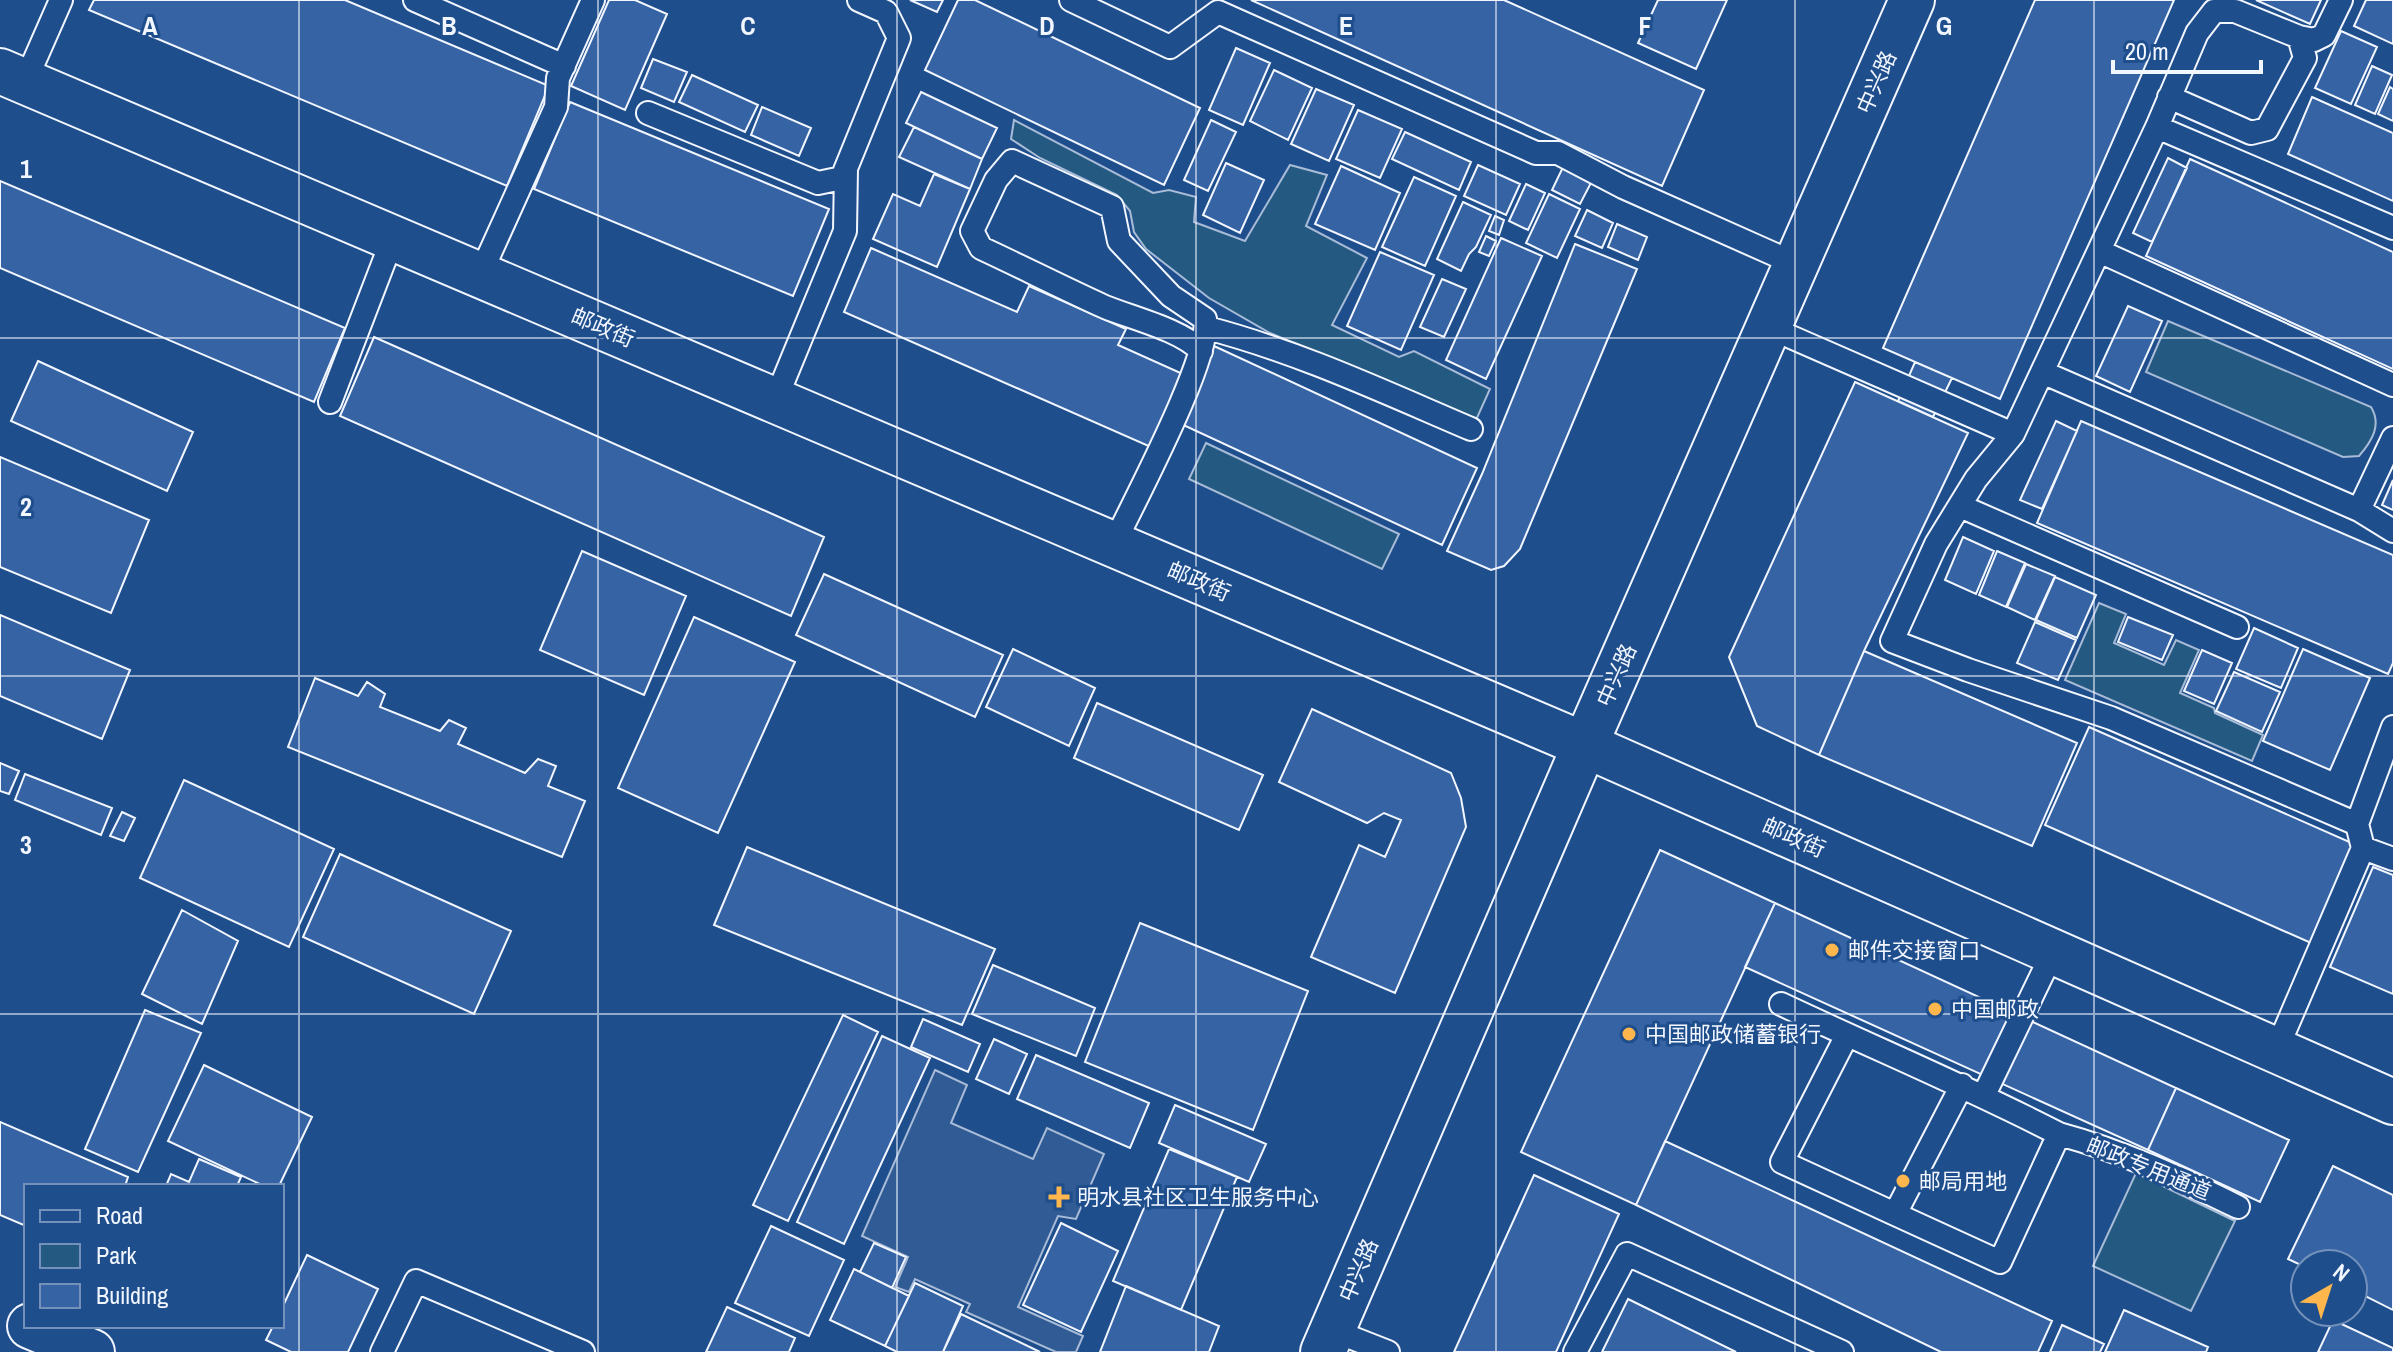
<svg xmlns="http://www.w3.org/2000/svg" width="2393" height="1352" font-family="'Archivo Narrow','Noto Sans SC',sans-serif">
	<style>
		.green { fill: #245a82; stroke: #a8bbd7; stroke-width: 2 }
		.parking { fill: #305b95; stroke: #a8bbd7; stroke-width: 2 }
		.building { fill: #3563a3; stroke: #f2f6ff; stroke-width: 2 }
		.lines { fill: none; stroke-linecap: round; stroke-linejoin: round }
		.lane-casing { stroke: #f2f6ff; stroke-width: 26 }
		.street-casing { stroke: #f2f6ff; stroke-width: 48 }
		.secondary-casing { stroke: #f2f6ff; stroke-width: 48 }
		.lane { stroke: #1f4e8c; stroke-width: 22 }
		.street { stroke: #1f4e8c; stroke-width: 44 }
		.secondary { stroke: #1f4e8c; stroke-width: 44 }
		.grid { fill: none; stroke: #f2f6ff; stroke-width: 2; stroke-opacity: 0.55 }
		.poi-dot { fill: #ffb74d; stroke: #1f4e8c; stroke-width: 3 }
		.labels { text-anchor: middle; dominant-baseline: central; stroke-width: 6; stroke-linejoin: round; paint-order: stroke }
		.street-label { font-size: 22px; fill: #f2f6ff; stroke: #1f4e8c }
		.poi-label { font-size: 22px; fill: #f2f6ff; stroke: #1f4e8c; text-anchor: start }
		.grid-label { font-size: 26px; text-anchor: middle; font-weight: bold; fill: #f2f6ff; stroke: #1f4e8c; stroke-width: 6; stroke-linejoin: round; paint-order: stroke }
	</style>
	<rect width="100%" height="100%" fill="#1f4e8c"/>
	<!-- green -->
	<path class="green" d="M1014,120L1153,193L1169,190L1196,197L1194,222L1245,241L1290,165L1327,175L1306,226L1367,258L1332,325L1399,357L1414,351L1490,389L1476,420L1270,333L1209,298L1146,249L1134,232L1130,211L1117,195L1040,158L1011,139Z
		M2168,321L2371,407C2382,425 2372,441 2359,456L2343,457L2146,372Z
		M1206,443L1399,534L1382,569L1189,479Z
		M2099,603L2126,614L2114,643L2164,665L2176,640L2199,650L2180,693L2214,708L2215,713L2263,735L2252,761L2065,680Z
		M2136,1173L2235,1221L2191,1311L2093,1266Z"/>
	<!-- parking -->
	<path class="parking" d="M935,1070L967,1085L951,1123L1033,1159L1047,1128L1104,1154L1076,1219L1058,1216L1018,1307L1083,1336L1076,1352H1056L966,1312L970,1304L915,1279L909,1292L895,1287L908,1257L862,1236Z"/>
	<!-- building -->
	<path class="building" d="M94,0H345L549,86L507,186L89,10Z
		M609,0H635L667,14L625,110L571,86Z
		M910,0H943L937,12Z
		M958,0H975L1200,108L1164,185L925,70Z
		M1251,0H1504L1704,90L1662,186Z
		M1658,0H1727L1696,69L1638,43Z
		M2035,0H2174L2000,399L1883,348Z
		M2256,0H2321L2310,24Z
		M2366,0H2393V44L2354,26Z
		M2341,31L2377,47L2351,104L2315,88Z
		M1236,48L1270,63L1243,125L1209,110Z
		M653,59L687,72L674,102L641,88Z
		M2372,66L2392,75L2375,114L2355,105Z
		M1274,70L1312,88L1288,140L1250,121Z
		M692,75L758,105L745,132L679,102Z
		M2390,87L2393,89V121L2378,114Z
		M1316,89L1354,105L1329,161L1291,144Z
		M921,92L997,128L982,159L906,123Z
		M2312,97L2393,133V201L2288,154Z
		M570,102L829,209L793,296L534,189Z
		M762,107L811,128L799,156L751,135Z
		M1358,110L1402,129L1380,178L1336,159Z
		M1211,120L1236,132L1208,191L1184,180Z
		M914,127L982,159L970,189L899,157Z
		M1405,132L1471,162L1459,190L1392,159Z
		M2168,158L2187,168L2152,242L2133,233Z
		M2190,159L2393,252V369L2146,256Z
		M1226,163L1264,180L1240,233L1203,215Z
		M1478,165L1520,184L1506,215L1464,196Z
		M1564,165L1593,179L1580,204L1552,190Z
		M1341,166L1400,193L1375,250L1315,224Z
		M934,174L970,189L937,267L873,239L893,194L920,206Z
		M1414,177L1456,196L1425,266L1382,247Z
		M0,181L345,328L314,402L0,268Z
		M1526,184L1545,193L1528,230L1509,221Z
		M1549,194L1580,209L1557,258L1526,243Z
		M1463,202L1491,215L1476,247L1469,254L1461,271L1437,259Z
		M1587,210L1613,223L1602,248L1575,236Z
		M1495,216L1504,220L1499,235L1489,231Z
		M1617,224L1647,237L1638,260L1608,247Z
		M1486,236L1496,241L1489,256L1479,252Z
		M1501,238L1542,256L1486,379L1446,360Z
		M1575,244L1637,269L1520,549L1504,566L1491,570L1447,551L1482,474Z
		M871,248L1017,312L1029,286L1126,329L1118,345L1185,375L1153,448L844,312Z
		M1380,252L1434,275L1401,350L1347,326Z
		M1442,279L1466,289L1444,337L1420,327Z
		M2128,306L2162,321L2130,392L2096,376Z
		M374,337L824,537L791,616L340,416Z
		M1214,346L1477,468L1442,545L1179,423Z
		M38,361L193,432L167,491L11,421Z
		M1915,362L1952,378L1933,417L1898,401Z
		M1855,382L1968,433L1864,651L1819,755L1757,726L1729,657Z
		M2056,421L2077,431L2042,509L2020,500Z
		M2081,421L2393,555V663L2388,674L2037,523Z
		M0,457L149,520L111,613L0,567Z
		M2393,480V510L2382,505Z
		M1963,537L1994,551L1976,594L1945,580Z
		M582,551L686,596L644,695L540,650Z
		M1997,551L2025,563L2006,607L1979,595Z
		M2026,564L2055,576L2035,620L2007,607Z
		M824,574L1003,655L975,717L796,635Z
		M2055,577L2096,595L2077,638L2036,620Z
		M0,615L130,670L102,739L0,696Z
		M694,617L795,662L718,833L618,788Z
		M2128,617L2173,635L2162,660L2118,642Z
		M2035,622L2076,640L2058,680L2017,663Z
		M2254,628L2298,648L2281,688L2236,669Z
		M1013,649L1095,688L1069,746L986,707Z
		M2303,649L2370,678L2330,770L2263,741Z
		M2202,650L2232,663L2214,704L2184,691Z
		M1864,651L2077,743L2032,846L1819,755Z
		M2234,672L2280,692L2262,732L2216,711Z
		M315,678L358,696L367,682L385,694L380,707L440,731L449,720L466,728L458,744L525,773L538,759L556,766L548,786L585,801L562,857L288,747Z
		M1097,703L1263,775L1239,830L1074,758Z
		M1312,709L1451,773L1461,798L1466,827L1395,993L1311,957L1359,845L1385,857L1401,820L1384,813L1367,823L1279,782Z
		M2089,727L2354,844L2311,943L2045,825Z
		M0,763L19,771L9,794L0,791Z
		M25,774L112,808L101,835L15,800Z
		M184,780L334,849L289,947L140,878Z
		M122,812L135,818L124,841L110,836Z
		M747,847L995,949L962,1025L714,925Z
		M1660,850L1775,903L1636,1205L1521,1152Z
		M340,854L511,931L474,1014L303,937Z
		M2373,867L2393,875V994L2330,967Z
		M1775,903L2176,1088L2148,1150L1745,967Z
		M182,910L238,941L202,1024L142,994Z
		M1140,923L1308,991L1253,1130L1085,1062Z
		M993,965L1095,1008L1076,1056L972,1014Z
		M145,1010L201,1033L138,1172L85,1149Z
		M843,1015L878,1032L788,1221L753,1205Z
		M923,1019L980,1044L968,1072L911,1047Z
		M882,1036L930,1058L844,1244L797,1222Z
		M994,1039L1027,1054L1009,1094L976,1079Z
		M1036,1055L1149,1103L1130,1148L1017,1099Z
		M204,1065L312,1117L279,1186H264L168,1141Z
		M2176,1088L2289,1140L2260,1202L2148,1150Z
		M1175,1105L1266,1144L1249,1182L1159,1143Z
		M0,1122L128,1177L125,1186H26V1226L0,1215Z
		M1665,1141L2052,1321L2038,1352H1941L1636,1205Z
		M1169,1149L1237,1177L1181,1310L1113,1281Z
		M199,1159L241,1177L237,1186H166L171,1174L189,1182Z
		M2333,1166L2393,1195V1310L2353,1290V1264H2305V1267L2288,1259Z
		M1534,1175L1619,1214L1556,1352H1454Z
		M1061,1223L1118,1251L1081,1332L1023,1305Z
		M771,1226L844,1260L809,1336L735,1303Z
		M874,1243L906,1257L892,1288L860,1272Z
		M307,1255L378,1289L348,1352H291L266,1340L273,1326H282V1308Z
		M854,1269L909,1296L885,1346L830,1320Z
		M915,1283L963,1306L943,1352H897L885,1346Z
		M1126,1286L1219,1326L1209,1352H1100Z
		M1628,1299L1736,1352H1602Z
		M727,1307L795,1338L789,1352H706Z
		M2124,1310L2208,1347L2206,1352H2105Z
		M961,1314L1040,1352H943Z
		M2333,1320L2393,1348V1352H2318Z
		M2062,1325L2104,1344L2100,1352H2050Z"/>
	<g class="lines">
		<!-- lane casing -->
		<g class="lane-casing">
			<path id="lane" d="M415,0L564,66
				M1071,0L1170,47L1218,12L1536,153H1558L1623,187L1796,264
				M2299,37L2314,40L2324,35L2341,0
				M25,82L61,0
				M648,113L818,183L842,178L899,38L886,12L859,0
				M2157,127L2393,228
				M2099,251L2393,385
				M480,275L556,107L558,78L593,0
				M1768,327L2013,434L2157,127L2197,33L2214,11H2235L2299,37L2305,58L2267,129L2251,133L2169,97
				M1207,328C1299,352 1384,392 1471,429
				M2042,372L2359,510L2393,531
				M775,401L845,231L846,169
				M330,402L393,238
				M2013,434L1976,479L1936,544L1892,641L1968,670L2111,718L2357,824
				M1960,506L2237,627
				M2359,510L2393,438
				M1114,544C1133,503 1212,356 1205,319L1171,296L1119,241L1112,207L1012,161L996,180L972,231L981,248C1022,267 1063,288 1105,307C1132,318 1182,330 1201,351
				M2363,848L2393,859
				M1781,1004C1874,1048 1968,1087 2059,1134L2000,1262L1895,1214
				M1847,1035L1782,1162L1895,1214L1962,1085
				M2276,1051L2363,848L2357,824L2393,727
				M1984,1095L2053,952
				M2059,1134C2122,1151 2179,1178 2238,1207
				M1332,1330L1388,1352
				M382,1352L416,1281L583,1352
				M1575,1352L1627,1254L1842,1352"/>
		</g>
		<!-- street casing -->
		<g class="street-casing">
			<path id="street" d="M0,71L1585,745L2393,1102"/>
		</g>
		<!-- secondary casing -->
		<g class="secondary-casing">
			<path id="secondary" d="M30,1326L92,1352
				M1323,1352L1585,745L1912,0"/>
		</g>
		<!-- lane -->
		<use href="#lane" class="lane"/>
		<!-- street -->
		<use href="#street" class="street"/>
		<!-- secondary -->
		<use href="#secondary" class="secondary"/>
	</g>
	<!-- grid -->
	<path class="grid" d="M299,0V1352M598,0V1352M897,0V1352M1196,0V1352M1496,0V1352M1795,0V1352M2094,0V1352M0,338H2393M0,676H2393M0,1014H2393"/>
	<!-- markers -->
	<g class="poi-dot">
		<circle cx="1832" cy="950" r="8"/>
		<circle cx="1935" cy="1009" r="8"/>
		<circle cx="1629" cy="1034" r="8"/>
		<circle cx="1903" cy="1181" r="8"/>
		<path d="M1055 1185h8v8h8v8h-8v8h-8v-8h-8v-8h8z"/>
	</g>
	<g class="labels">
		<!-- street labels -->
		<g class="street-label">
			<text transform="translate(1876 82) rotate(-66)">中兴路</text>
			<text transform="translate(603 327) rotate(23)">邮政街</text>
			<text transform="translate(1199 581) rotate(23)">邮政街</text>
			<text transform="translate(1616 675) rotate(-66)">中兴路</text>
			<text transform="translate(1794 837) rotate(24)">邮政街</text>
			<text transform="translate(2149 1168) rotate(22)">邮政专用通道</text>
			<text transform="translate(1358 1270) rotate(-67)">中兴路</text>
		</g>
		<!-- poi labels -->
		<g class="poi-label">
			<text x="1848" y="950">邮件交接窗口</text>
			<text x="1951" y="1009">中国邮政</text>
			<text x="1645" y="1034">中国邮政储蓄银行</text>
			<text x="1919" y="1181">邮局用地</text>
			<text x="1077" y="1197">明水县社区卫生服务中心</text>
		</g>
	</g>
	<g class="grid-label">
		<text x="150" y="35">A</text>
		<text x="449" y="35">B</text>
		<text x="748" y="35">C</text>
		<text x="1047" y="35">D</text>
		<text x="1346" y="35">E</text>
		<text x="1645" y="35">F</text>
		<text x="1944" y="35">G</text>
		<text x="26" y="178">1</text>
		<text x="26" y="516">2</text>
		<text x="26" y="854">3</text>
	</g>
	<!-- legend -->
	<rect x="24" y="1184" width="260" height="144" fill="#1f4e8c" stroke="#7391ba" stroke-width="2"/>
	<rect x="40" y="1210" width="40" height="12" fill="#1f4e8c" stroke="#7391ba" stroke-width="2"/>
	<text x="96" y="1224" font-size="24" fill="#f2f6ff">Road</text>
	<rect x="40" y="1244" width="40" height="24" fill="#245a82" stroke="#7391ba" stroke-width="2"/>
	<text x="96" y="1264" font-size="24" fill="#f2f6ff">Park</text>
	<rect x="40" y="1284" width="40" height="24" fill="#3563a3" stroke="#7391ba" stroke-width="2"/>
	<text x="96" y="1304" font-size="24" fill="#f2f6ff">Building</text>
	<!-- north arrow -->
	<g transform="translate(2329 1288) rotate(39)"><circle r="38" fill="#1f4e8c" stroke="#7391ba" stroke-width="2"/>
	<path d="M0-6L14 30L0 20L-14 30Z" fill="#ffb74d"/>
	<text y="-12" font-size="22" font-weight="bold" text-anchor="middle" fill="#f2f6ff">N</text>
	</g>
	<!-- scale -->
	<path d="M2113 60v12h148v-12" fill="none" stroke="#f2f6ff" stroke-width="4"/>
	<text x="2125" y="60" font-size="24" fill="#f2f6ff" stroke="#1f4e8c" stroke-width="6" paint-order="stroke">20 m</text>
</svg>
